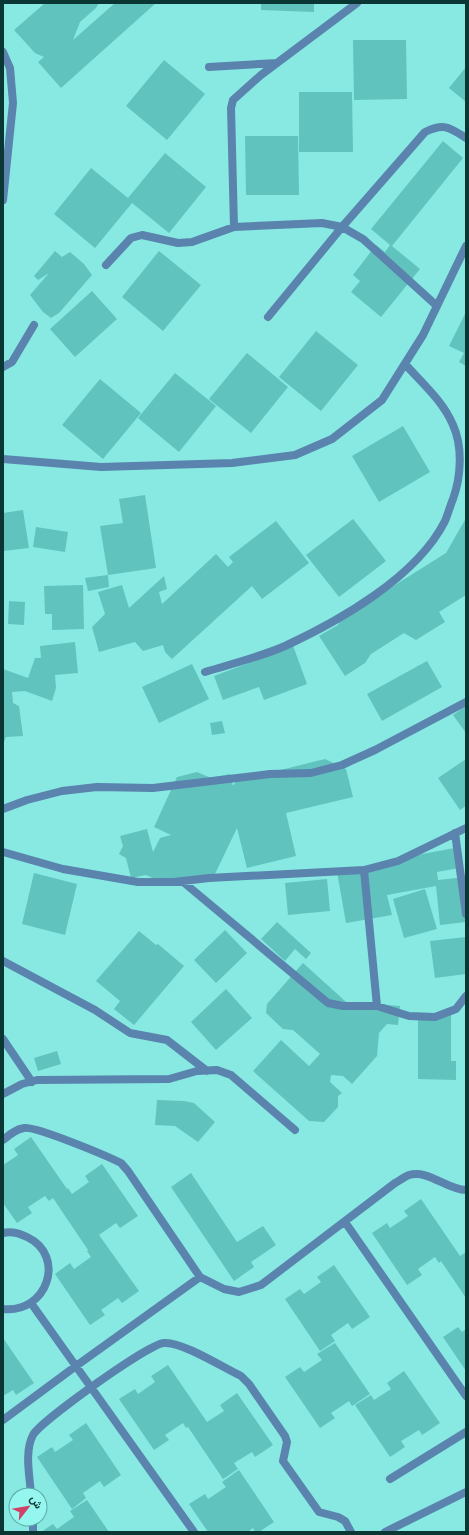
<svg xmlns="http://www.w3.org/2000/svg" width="469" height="1535" font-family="'Exo 2',Vazirmatn,sans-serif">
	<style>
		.building { fill: #61c3bd }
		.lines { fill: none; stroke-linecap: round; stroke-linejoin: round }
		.street { stroke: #5a83ad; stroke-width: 8 }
	</style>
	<rect width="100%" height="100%" fill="#87e9e2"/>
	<!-- building -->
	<path class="building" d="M45,3H99L96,8L80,22L73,40L115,3H156L61,88L38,62L44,57L35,53L14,30Z
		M261,3H314V12L261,10Z
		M353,40H406L407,99L354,100Z
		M164,60L205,94L167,140L126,106Z
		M466,67V102L449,88Z
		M299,92H352L353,152H299Z
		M245,136H298L299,195H246Z
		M443,141L463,158L392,246L420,269L381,317L351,292L360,281L353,275L376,245L385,252L390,245L371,229Z
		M165,153L206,187L169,233L132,203L95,248L54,214L91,168L128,198Z
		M55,251L62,257L70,252L84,264L92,275L59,313L51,318L43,312L30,295L49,273L38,280L34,276Z
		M159,251L201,285L163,331L122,297Z
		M92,291L117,319L75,357L50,329Z
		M466,312V366L459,362L464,353L449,346Z
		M316,331L358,365L321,411L279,377Z
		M247,353L288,387L251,433L209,399Z
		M175,373L216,406L179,452L138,418Z
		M100,379L141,413L103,459L62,425Z
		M403,426L430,472L379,502L352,456Z
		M145,495L156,568L108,575L100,526L123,523L119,499Z
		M23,510L29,548L3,551V513Z
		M466,518V595L439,612L445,622L416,640L404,633L371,654L365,663L345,676L319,636L338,625L341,619L446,553Z
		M353,519L386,561L339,597L306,555Z
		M276,521L309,563L262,599L252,586L172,659L165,652L163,645L143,651L135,642L99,652L92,627L105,614L98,592L122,585L129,608L164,576L167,589L159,592L162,604L216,554L228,567L233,562L229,557Z
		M36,527L68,532L65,552L33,547Z
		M108,575L109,587L88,591L85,578Z
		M83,585L84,629L52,630V614H45L44,586Z
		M9,601L25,602L24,625L8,624Z
		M291,640L307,684L264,700L259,687L223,700L214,676L246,664Z
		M75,642L78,673L55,675L56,688L52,701L25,691L12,692L13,703L19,706L23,736L6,737L3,744V669L28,678L35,658H41L40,646Z
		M427,661L442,687L382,721L367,694Z
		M192,664L209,699L159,723L142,687Z
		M466,706V733L453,715Z
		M222,721L225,733L212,735L210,723Z
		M325,759L346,769L353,797L286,813L296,856L247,868L237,828L215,874L168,885L146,875L131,878L126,858L119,854L123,846L120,836L147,829L153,852L160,838L171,835L154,827L177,777L197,772L211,778L230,774L233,786L236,781Z
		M466,759V806L460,810L438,778Z
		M455,848L459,868L437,872L438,880L466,877V922L440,925L436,886L387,895L392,915L346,923L337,872L379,865V862Z
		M34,873L77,884L65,935L22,924Z
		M327,879L330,911L288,915L285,883Z
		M425,889L437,929L404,938L393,899Z
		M277,922L311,953L306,959L295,949L285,961L261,939Z
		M225,930L247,953L216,983L194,960Z
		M139,931L156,945L158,944L184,966L134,1025L114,1009L120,1001L96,981Z
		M466,937V974L435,978L430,941Z
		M303,963L355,1010L361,1003L400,1006L398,1025L387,1024L379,1033L377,1056L352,1084L343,1076L331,1075L330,1082L342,1093L338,1096V1107L324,1122L309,1121L253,1071L281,1040L309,1066L320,1054L293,1030L283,1029L266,1013L267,1004Z
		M226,989L252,1018L216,1050L191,1022Z
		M418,1015H451V1061H456V1080L418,1079Z
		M57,1051L61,1064L38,1071L34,1058Z
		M157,1100L184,1101L194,1103L215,1122L198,1142L175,1126L155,1125Z
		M31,1137L67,1189L68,1188L72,1194L89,1182L85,1176L102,1164L138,1216L120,1228L116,1223L99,1235L139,1291L122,1303L118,1298L101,1310L105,1315L90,1325L55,1274L70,1263L74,1269L91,1257L87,1251L88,1250L53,1198L49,1201L45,1196L28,1207L32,1213L17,1223L3,1203V1165L18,1155L14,1149Z
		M191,1173L237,1242L263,1226L276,1245L251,1262L254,1267L234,1281L171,1187Z
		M421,1199L460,1256L466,1252V1298L441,1261L439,1263L435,1257L418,1269L422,1275L407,1285L372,1233L387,1223L390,1228L408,1216L404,1211Z
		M334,1265L370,1317L352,1329L348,1323L331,1335L335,1341L320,1351L285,1299L300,1289L304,1294L321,1282L317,1277Z
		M458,1327L462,1332L466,1329V1371L443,1337Z
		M3,1338L34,1383L16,1395L13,1390L3,1396Z
		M335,1343L370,1394L352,1406L349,1401L331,1413L335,1418L320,1428L285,1377L300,1367L304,1372L322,1360L317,1354Z
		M168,1365L207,1422L224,1411L220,1405L237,1393L273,1445L255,1457L252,1452L234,1463L238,1469L223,1479L188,1427L186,1428L183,1423L165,1435L169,1440L154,1450L119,1399L135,1389L138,1394L155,1382L151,1376Z
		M404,1371L440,1423L422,1435L419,1430L401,1441L405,1447L390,1457L355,1405L371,1395L374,1400L391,1389L387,1383Z
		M86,1423L121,1475L104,1487L100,1481L83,1493L86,1498L72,1509L37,1457L52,1447L55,1452L73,1440L69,1435Z
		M239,1470L274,1522L259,1532H255L253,1528L248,1532H208L189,1504L205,1494L208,1499L226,1487L222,1482Z
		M87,1500L109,1532H41L53,1524L57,1529L74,1517L70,1511Z"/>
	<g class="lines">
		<!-- street -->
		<path class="street" d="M3,52L10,68L13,103L3,200
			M209,67L277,63
			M234,227L231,108L233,100L261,75L357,3
			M106,265L131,238L142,235L178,243L192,242L234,227L322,223L342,227L363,239L437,306
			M268,317L342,227L425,132C444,123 449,127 466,138
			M3,367L12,362L34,325
			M3,459L101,467L232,463L295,455L332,439L382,400L423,335L466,246
			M205,672C231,664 260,657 285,646C339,621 417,577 445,521C448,514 450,506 453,499C461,477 463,447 453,425C443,401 422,383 405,364
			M3,809L27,800L62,791L97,787L153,788L270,774L311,773L342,765L375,750L466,702
			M455,833L466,914
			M3,852L63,869L138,882H174L209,878L364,870L398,861L466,828
			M364,870L377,1006
			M182,881L328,1003L343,1006H377L409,1016L435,1017L456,1009L466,996
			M3,961L95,1010L130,1033L167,1040L207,1071
			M3,1039L32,1082
			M3,1094L22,1084L37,1080L169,1079L197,1071L217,1070L231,1075L295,1130
			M3,1140C9,1135 16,1129 24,1128C36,1126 107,1156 121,1163L128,1171L200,1277L224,1289L239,1292L261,1285L395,1183C400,1180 404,1177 409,1175C428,1169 447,1190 466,1190
			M345,1222L466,1396
			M3,1233C11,1231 19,1233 27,1237C67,1256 47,1314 3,1309
			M31,1303L194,1532
			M3,1420L76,1366L200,1277
			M390,1479L466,1432
			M31,1495C30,1477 24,1452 33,1435C41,1421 148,1344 164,1343C181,1341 224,1368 241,1376L249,1384L285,1436L287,1442L283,1461L319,1512L338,1517L345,1521L351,1532
			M33,1519V1532
			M385,1532L466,1492"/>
	</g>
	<!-- border -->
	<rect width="469" height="1535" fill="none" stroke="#0a3634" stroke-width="8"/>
	<!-- north arrow -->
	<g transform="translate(28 1507) rotate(59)"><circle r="19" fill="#95f6ef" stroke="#5da9a4"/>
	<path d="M0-3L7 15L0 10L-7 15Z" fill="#d04165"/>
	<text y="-6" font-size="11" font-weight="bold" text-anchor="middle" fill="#0a3634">ش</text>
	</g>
</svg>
